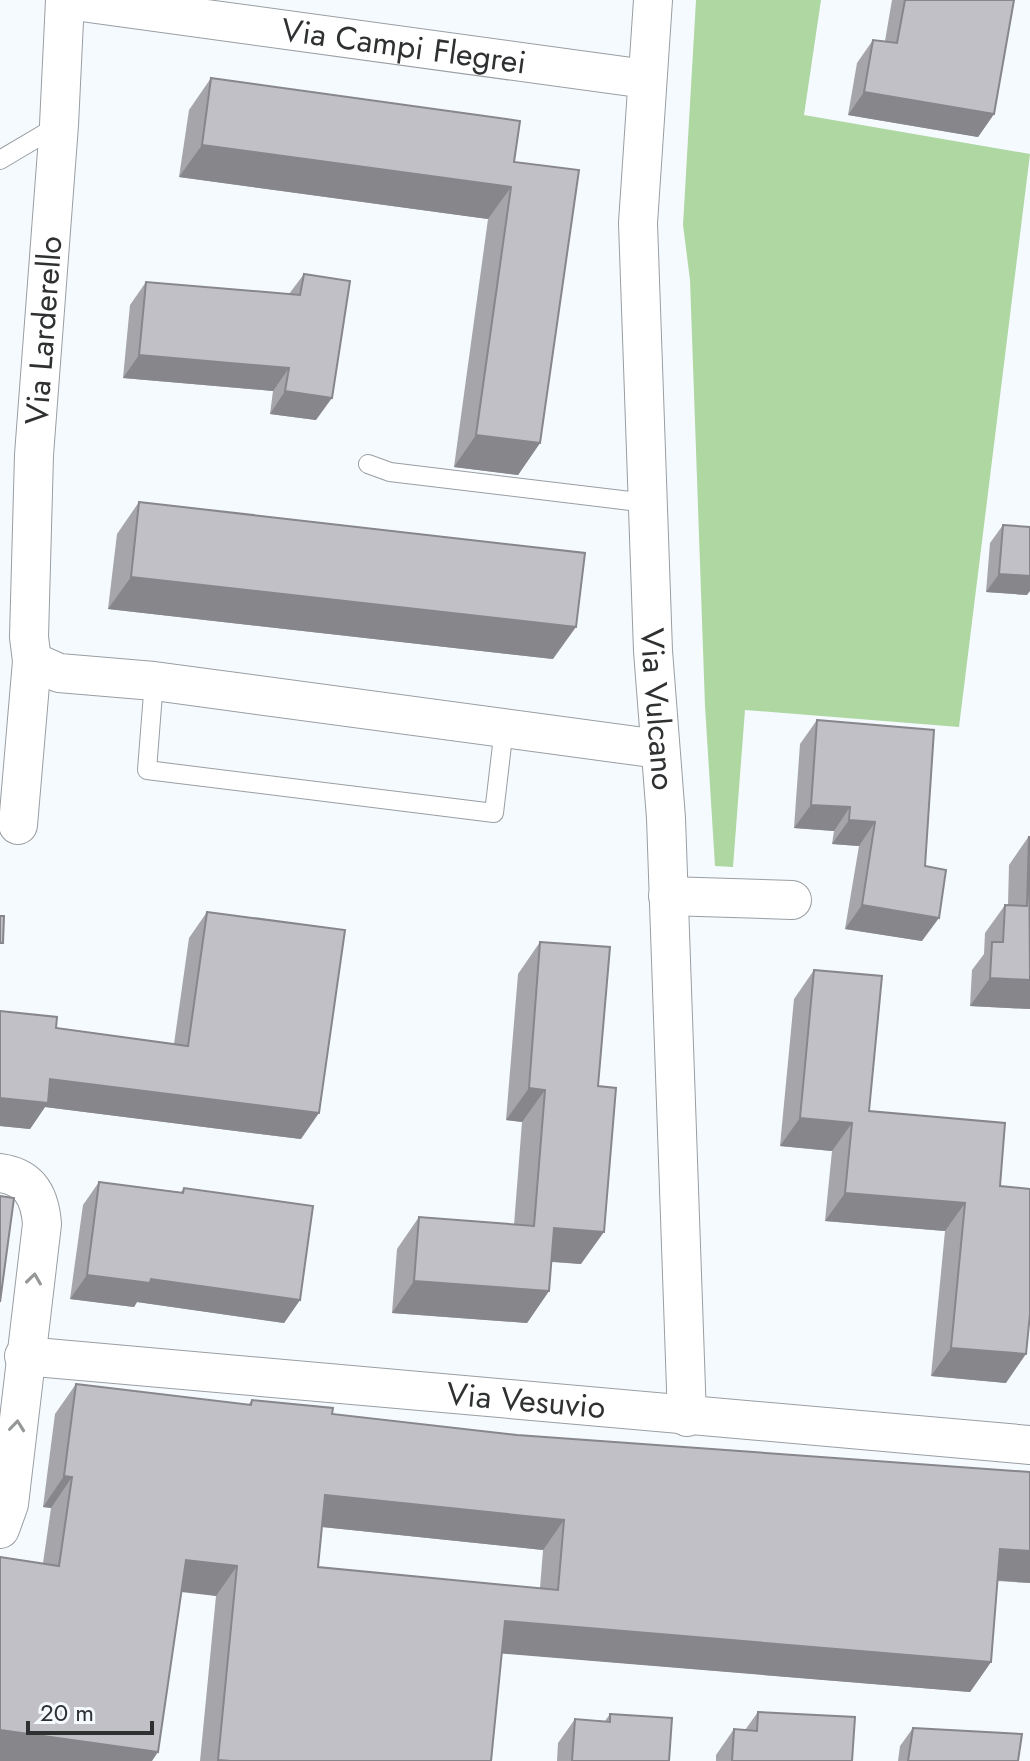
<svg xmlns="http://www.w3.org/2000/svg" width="1030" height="1761" font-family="Jost,sans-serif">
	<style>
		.green { fill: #afd7a2 }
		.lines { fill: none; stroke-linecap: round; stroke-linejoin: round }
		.lane-casing { stroke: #999ea2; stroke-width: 20 }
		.street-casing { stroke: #999ea2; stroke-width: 40 }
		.lane { stroke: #fff; stroke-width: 18 }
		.street { stroke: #fff; stroke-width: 38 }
		.wall { fill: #a5a5aa; fill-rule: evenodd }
		.shaded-wall { fill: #86868b }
		.building { fill: #c0c0c6; stroke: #86868b; stroke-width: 2; fill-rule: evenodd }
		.oneway { stroke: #969898 }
		.labels { text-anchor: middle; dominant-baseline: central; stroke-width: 7; stroke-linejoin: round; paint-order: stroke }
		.street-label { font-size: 32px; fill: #2e3031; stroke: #f5faff }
	</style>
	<rect width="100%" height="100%" fill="#f5faff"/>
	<!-- green -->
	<path class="green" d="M696,0H821L804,115L1030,154L959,727L745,710L733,867L715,866L705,706L690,280L683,225Z"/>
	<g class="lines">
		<!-- lane casing -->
		<g class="lane-casing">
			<path id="lane" d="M0,160L59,125
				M368,464L390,472L647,503
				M154,681L147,770L494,813L504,728"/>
		</g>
		<!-- street casing -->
		<g class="street-casing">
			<g id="street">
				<path id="s1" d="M67,0L646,79"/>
				<path id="s2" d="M653,0L638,223L653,651L666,818L687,1417"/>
				<path d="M32,661L59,673L154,681L659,749"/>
				<path id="s3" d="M18,825L32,661L29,637L34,455L59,125L65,0"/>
				<path d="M668,896L792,900"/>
				<path d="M0,1173C30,1177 40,1197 42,1224L9,1504L0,1529"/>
				<path id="s4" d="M24,1356L1030,1445"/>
			</g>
		</g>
		<!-- lane -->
		<use href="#lane" class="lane"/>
		<!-- street -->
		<use href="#street" class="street"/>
	</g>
	<!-- wall -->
	<path class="wall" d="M891,0H1014L994,114L978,137L848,115L857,63L873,40L885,41L892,0Z
		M211,78L514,162L540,443L518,475L454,467L488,219L179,177L189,110Z
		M304,274L316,420L270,414L273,391L123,378L130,305L146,282L289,294Z
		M139,502L553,659L108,609L117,534Z
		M1003,525L1027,595L986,592L990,543Z
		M817,720L925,866L922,941L845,929L859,846L832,844L834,831L794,828L800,744Z
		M1029,836L1030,1009L970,1006L972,970L984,954L985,933L1005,905H1008L1009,865Z
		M207,912L301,1139L45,1107L30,1129L0,1126V1011L56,1028L174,1044L189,938Z
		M540,942L581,1264L551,1262L549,1291L527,1323L392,1313L397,1249L419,1217L514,1225L522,1122L506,1120L518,974Z
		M814,970L869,1111L1000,1186L1006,1383L931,1376L945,1231L825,1221L832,1151L780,1146L794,999Z
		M99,1182L181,1192L184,1188L300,1300L284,1323L137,1302L134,1307L70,1299L83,1205Z
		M76,1384L248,1405L252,1400L332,1414L517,1435L1030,1472V1583L997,1581L991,1662L970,1692L502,1653L491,1761H200L216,1596L43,1563L51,1508L43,1507L55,1414ZM322,1527L543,1550L540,1588L318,1567Z
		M758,1712L852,1761H716V1755L734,1729L745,1730Z
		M610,1714L669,1761H557L558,1743L575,1719L605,1721Z
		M913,1728L1018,1761H898L900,1746Z"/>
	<!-- shaded-wall -->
	<path class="shaded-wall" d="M864,92L994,114L978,137L848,115Z
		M202,145L511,187L488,219L179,177Z
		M139,355L289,368L273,391L123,378Z
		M285,391L332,398L316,420L270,414Z
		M476,435L540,443L518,475L454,467Z
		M999,574L1030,576V591L1027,595L986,592Z
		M131,577L576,627L553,659L108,609Z
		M811,805L850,807L834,831L794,828Z
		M849,820L875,822L859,846L832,844Z
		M862,905L939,918L922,941L845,929Z
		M990,978L1030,980V1009L970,1006Z
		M50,1079L319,1113L301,1139L45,1107L30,1129L0,1126V1098Z
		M529,1088L545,1090L522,1122L506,1120Z
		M800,1118L852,1123L832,1151L780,1146Z
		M845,1193L965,1203L945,1231L825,1221Z
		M554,1228L604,1232L581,1264L532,1260Z
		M87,1275L151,1279L300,1300L284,1323L137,1302L134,1307L70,1299Z
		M414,1281L549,1291L527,1323L392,1313Z
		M951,1348L1026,1354L1006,1383L931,1376Z
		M64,1476L72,1477L51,1508L43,1507Z
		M325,1495L564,1520L543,1550L303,1525Z
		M1000,1549L1030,1551V1583L979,1579Z
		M186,1560L237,1566L216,1596L164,1590Z
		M505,1621L991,1662L970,1692L484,1652Z
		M0,1730L158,1752L152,1761H0Z"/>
	<!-- building -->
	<path class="building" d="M905,0H1014L994,114L864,92L873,40L897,43Z
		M211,78L520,121L514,162L579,170L540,443L476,435L511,187L202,145Z
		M304,274L350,281L332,398L285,391L289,368L139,355L146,282L300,295Z
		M139,502L585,553L576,627L131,577Z
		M1003,525L1030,527V576L999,574Z
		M817,720L934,730L925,866L946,870L939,918L862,905L875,822L849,820L850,807L811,805Z
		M1029,836L1030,980L990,978L992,942H1003L1005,905L1027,906Z
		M207,912L345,930L319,1113L50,1079L48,1103L0,1098V1011L57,1017L56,1028L188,1046Z
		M0,916H4L3,943H0Z
		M540,942L610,947L598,1086L616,1088L604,1232L554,1228L549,1291L414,1281L419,1217L534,1226L545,1090L529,1088Z
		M814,970L882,976L869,1111L1005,1123L1000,1186L1030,1189V1314L1026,1354L951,1348L965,1203L845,1193L852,1123L800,1118Z
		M99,1182L183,1193L184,1188L313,1206L300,1300L151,1279L150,1283L87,1275Z
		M0,1196L14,1198L0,1302Z
		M76,1384L251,1405L252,1400L333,1408L332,1414L517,1435L1030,1472V1551L1000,1549L991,1662L505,1621L491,1761H231L218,1760L237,1566L186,1560L158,1752L0,1730V1557L59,1566L72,1477L64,1476ZM325,1495L564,1520L558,1590L318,1567Z
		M758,1712L855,1717L852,1761H732L734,1729L757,1731Z
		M610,1714L672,1718L669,1761H572L575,1719L610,1722Z
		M913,1728L1022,1734L1018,1761H908Z"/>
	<!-- one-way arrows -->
	<defs><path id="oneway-chevron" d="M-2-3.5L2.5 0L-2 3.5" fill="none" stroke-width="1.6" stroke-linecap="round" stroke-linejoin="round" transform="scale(2)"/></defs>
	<g class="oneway">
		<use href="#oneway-chevron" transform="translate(34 1279) rotate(-82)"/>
		<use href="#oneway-chevron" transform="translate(17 1426) rotate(-84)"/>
	</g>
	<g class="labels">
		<!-- street labels -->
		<g class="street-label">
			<text stroke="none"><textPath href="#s1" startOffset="340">Via Campi Flegrei</textPath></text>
			<text stroke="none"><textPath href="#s3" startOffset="496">Via Larderello</textPath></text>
			<text stroke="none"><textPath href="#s2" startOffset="710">Via Vulcano</textPath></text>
			<text stroke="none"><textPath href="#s4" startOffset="504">Via Vesuvio</textPath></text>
		</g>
	</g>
	<!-- scale -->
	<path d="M28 1721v12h124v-12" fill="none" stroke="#2e3031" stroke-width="4"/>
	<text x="40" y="1721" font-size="24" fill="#2e3031" stroke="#f5faff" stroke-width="6" paint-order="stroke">20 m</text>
</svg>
